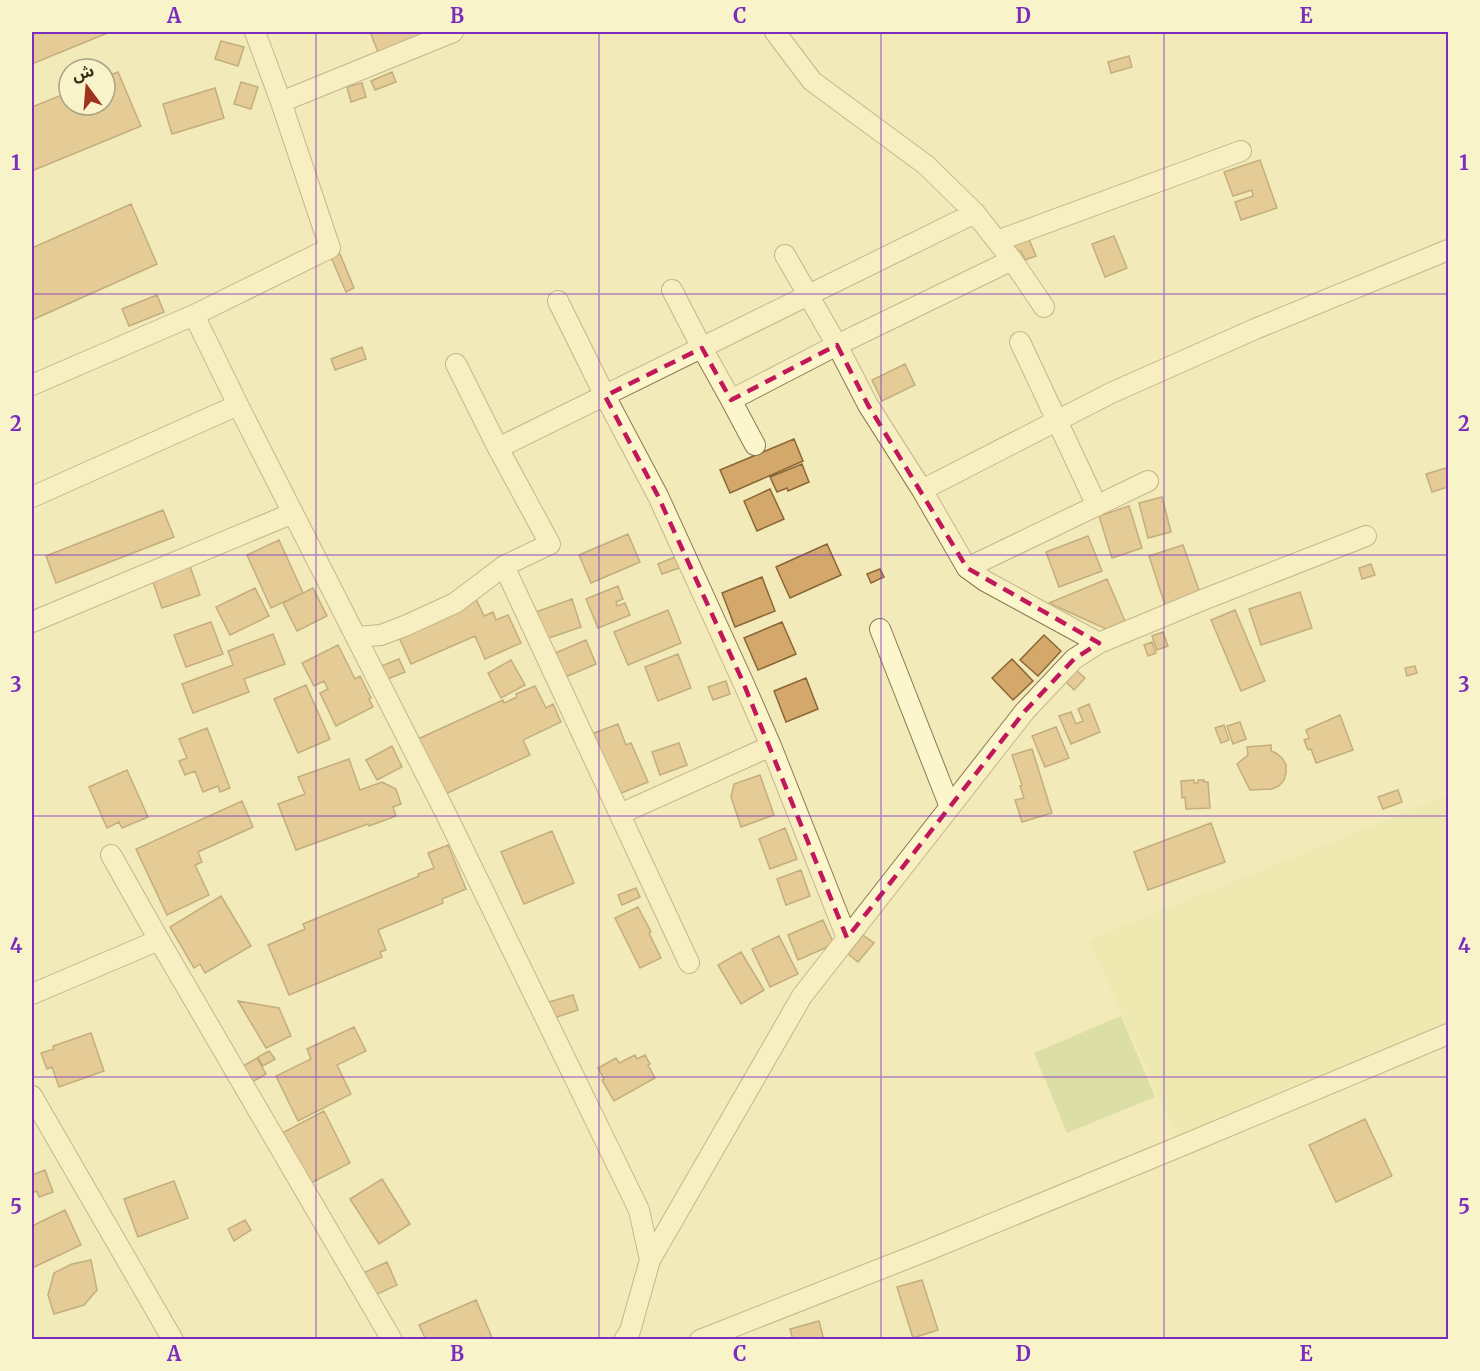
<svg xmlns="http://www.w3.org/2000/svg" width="1480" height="1371" font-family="Merriweather,'Noto Sans Arabic',serif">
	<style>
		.farmland { fill: #e8e8a6 }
		.green { fill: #bed18d }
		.building { fill: #d4a86b; stroke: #8b6636; stroke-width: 1.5 }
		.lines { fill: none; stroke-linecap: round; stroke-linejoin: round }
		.minor-casing { stroke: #8a7952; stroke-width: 22 }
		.minor { stroke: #fcf6cd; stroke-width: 20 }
		.marked { fill: none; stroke: #c2185b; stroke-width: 4.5; stroke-dasharray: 12 8; stroke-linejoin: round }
		.grid { fill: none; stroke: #7b2cbf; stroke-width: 1.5; stroke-opacity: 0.55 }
		.neatline { fill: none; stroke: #7b2cbf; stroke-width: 2 }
		.grid-label { font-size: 20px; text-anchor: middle; font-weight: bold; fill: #7b2cbf }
	</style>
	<rect width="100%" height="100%" fill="#f2eab9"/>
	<!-- farmland -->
	<path class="farmland" d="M1448,795V1034L1181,1146L1089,940Z"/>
	<!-- green -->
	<path class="green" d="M1121,1016L1155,1097L1067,1133L1034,1053Z"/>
	<!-- building -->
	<path class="building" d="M32,32H110L32,64Z
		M370,32H442L380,57Z
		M221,41L244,47L238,66L215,59Z
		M1129,56L1132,67L1111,73L1108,62Z
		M118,72L141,126L32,171V107L69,92V105H105V77Z
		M392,72L396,82L375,90L371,81Z
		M241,82L258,87L251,109L234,104Z
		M362,83L366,97L351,102L347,87Z
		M215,88L224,118L172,134L163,104Z
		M1260,160L1277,208L1241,220L1235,202L1253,196L1252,190L1233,196L1224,172Z
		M131,204L157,264L32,320V248Z
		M1114,236L1127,268L1105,277L1092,244Z
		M1028,237L1036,256L1025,260L1021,251L1014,254L1010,245Z
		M340,254L354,288L346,292L331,257Z
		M157,295L164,312L129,326L122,309Z
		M362,347L366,359L335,370L331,359Z
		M905,364L915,385L882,401L872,380Z
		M794,439L803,461L730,493L720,470Z
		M802,464L809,482L788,491L787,488L777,492L770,477Z
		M1446,468L1448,476V487L1432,492L1426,474Z
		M770,489L784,519L757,531L744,501Z
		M1162,497L1171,532L1148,538L1139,503Z
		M1129,506L1142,548L1112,558L1099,516Z
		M163,510L174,537L56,583L46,556Z
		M628,534L640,562L591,583L579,555Z
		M1088,536L1102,571L1059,587L1046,552Z
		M279,540L303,593L271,608L247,555Z
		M827,544L841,575L790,598L776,567Z
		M1183,545L1200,593L1165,605L1149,556Z
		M675,557L679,568L662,574L658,564Z
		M189,563L200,595L162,608L151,576Z
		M1371,564L1375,575L1362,579L1359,568Z
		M880,569L884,577L871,583L867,574Z
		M762,577L775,611L735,627L722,593Z
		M1107,579L1125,621L1106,629L1049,603Z
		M618,586L623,599L616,602L617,606L625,603L630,615L598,628L586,599Z
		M255,588L269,616L230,635L216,607Z
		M313,588L327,616L297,631L283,603Z
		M1300,592L1312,628L1261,645L1249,609Z
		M476,599L484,616L493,612L496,620L508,615L521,643L485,659L475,636L411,664L397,633Z
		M572,599L581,627L546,639L536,612Z
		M668,610L681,643L628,665L614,632Z
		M1235,610L1265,681L1241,691L1211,620Z
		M211,622L223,654L186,667L174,635Z
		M782,622L796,654L758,670L744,638Z
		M1163,632L1168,646L1157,650L1152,636Z
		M273,634L285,664L244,679L249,692L193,713L182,684L233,665L228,651Z
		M1044,635L1061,651L1038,676L1020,660Z
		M586,640L596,664L563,678L553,654Z
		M1152,642L1156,653L1148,656L1144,645Z
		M338,645L355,679L360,676L371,698L369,699L373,707L336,726L320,693L328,689L324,681L314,686L302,663Z
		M678,654L691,688L658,701L645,667Z
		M399,659L405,672L385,680L379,667Z
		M1012,659L1033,681L1013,700L992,678Z
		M511,660L525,685L501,698L488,673Z
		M1415,666L1417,673L1407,676L1405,668Z
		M1076,670L1085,678L1074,690L1066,682Z
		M806,678L818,709L786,722L774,691Z
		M726,681L730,694L713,700L708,687Z
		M306,685L330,739L298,753L274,699Z
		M535,686L546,708L553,704L561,722L523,740L530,755L441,796L418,739L503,700L504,703L517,697L516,694Z
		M1089,704L1100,732L1071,744L1059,716L1071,712L1076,724L1083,721L1078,709Z
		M1340,715L1353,750L1316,763L1311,749L1308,750L1304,740L1309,738L1306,730Z
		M1240,722L1246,739L1233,744L1227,726Z
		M618,724L626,745L631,743L648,782L614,796L589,735Z
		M1224,725L1229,740L1221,743L1215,728Z
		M1056,727L1069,758L1045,767L1032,736Z
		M207,728L230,788L220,792L218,786L203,792L195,771L185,775L179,761L187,758L179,739Z
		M679,743L687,765L660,775L652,752Z
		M1271,745V751L1276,753L1282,758L1286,765V773L1284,780L1279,786L1272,789L1250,790L1237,764L1248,755L1247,747Z
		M392,746L402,767L377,780L366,760Z
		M1032,749L1052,813L1022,822L1015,800L1024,798L1020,786L1022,785L1012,755Z
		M349,759L360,790L382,782L396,789L401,804L393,807L396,816L369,826L368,824L296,850L278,804L305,794L298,777Z
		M127,770L148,817L122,828L119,822L107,828L89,787Z
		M760,775L774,815L741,827L731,797L734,784Z
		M1194,780V783H1198V780H1204V782H1208L1210,808L1186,809L1185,797L1182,798L1181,781Z
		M1398,790L1402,802L1383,809L1378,797Z
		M242,801L253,827L198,852L202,862L195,865L209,895L167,915L136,849Z
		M1211,823L1225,862L1148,890L1134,852Z
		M785,828L797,859L770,869L759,839Z
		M552,831L574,883L524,904L501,852Z
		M448,845L466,889L442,899L443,903L378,930L386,950L380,952L382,957L289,995L268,945L305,929L303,924L419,876L418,874L434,868L428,853Z
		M801,870L810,896L786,905L777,879Z
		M636,888L640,897L622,905L618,895Z
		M221,896L251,946L205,973L200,964L194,968L170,927Z
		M638,907L651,932L649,933L661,958L640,968L615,918Z
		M823,920L834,944L798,960L788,935Z
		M863,935L874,943L858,962L848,954Z
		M779,936L798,974L770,987L752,949Z
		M741,952L764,990L741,1004L718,965Z
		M573,995L578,1010L554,1018L549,1002Z
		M238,1001L279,1008L291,1036L266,1048Z
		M354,1027L366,1051L337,1065L351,1094L298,1121L276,1076L311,1059L307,1049Z
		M91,1033L104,1071L59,1087L52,1067L47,1069L41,1053L54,1049L53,1046Z
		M269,1051L275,1059L263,1066L258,1057Z
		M635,1055L637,1059L645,1055L650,1064L648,1065L655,1078L614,1101L602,1080L604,1079L598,1068L616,1058L619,1063Z
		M257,1058L266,1074L252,1082L243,1066Z
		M324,1111L350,1163L309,1184L282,1133Z
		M1365,1119L1392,1176L1336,1202L1309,1145Z
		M45,1170L53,1192L39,1197L37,1191L32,1193V1175Z
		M382,1179L410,1224L379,1244L350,1199Z
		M174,1181L188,1218L138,1237L124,1199Z
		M65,1210L81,1245L32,1268V1226Z
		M245,1220L251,1230L234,1241L228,1229Z
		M91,1260L97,1290L84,1305L54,1314L48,1295L54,1273L72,1264Z
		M387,1262L397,1285L371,1297L361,1274Z
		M922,1280L938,1330L913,1338L897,1287Z
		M476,1300L493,1340H426L419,1325Z
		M819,1321L824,1340H793L790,1329Z"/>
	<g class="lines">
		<!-- minor casing -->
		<g class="minor-casing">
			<path id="minor" d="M775,32L812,81L926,165L975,213L1012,260L1044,307
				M281,102L453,32
				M997,241L1241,151
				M785,255L837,345L868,405L922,490L967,568L985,581L1099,643
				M672,290L702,348L731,400
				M558,301L605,396L658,496L743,682L771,746L847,938
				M194,315L238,405L445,812L639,1210L650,1260L630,1331L624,1340
				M1020,342L1097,506
				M32,385L194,315L330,248L281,102L255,32
				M755,445L731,400L837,345L1012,260
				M498,448L975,213
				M922,490L1111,393L1255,329L1448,250
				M32,497L238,405
				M504,566L689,963
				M967,568L1148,481
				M32,622L293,513
				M880,629L950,807
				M356,637L381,635L407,625L455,603L504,566L550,544L498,448L456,364
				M620,814L771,746
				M111,855L159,940L392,1340
				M32,994L159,940
				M32,1096L173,1340
				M650,1260L802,996L1025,711L1074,659L1099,643L1205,599L1366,536
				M700,1340L931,1249L1181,1146L1448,1034"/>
		</g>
		<!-- minor -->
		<use href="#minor" class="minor"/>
	</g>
	<!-- marked area -->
	<path d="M0 0H1480V1371H0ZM837,345L868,405L967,568L1099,643L1074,659L1025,711L847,938L743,682L658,496L605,396L702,348L731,400Z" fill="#f2eab9" fill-opacity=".55" fill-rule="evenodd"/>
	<path class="marked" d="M837,345L868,405L967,568L1099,643L1074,659L1025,711L847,938L743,682L658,496L605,396L702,348L731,400Z"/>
	<!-- grid -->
	<path class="grid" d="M316,32V1340M599,32V1340M881,32V1340M1164,32V1340M32,294H1448M32,555H1448M32,816H1448M32,1077H1448"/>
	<!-- border -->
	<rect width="1480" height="1371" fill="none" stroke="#f9f3ca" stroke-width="66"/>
	<!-- north arrow -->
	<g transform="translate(87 87) rotate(344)"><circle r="28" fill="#f9f3ca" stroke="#aba483" stroke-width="1.5"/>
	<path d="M0-4.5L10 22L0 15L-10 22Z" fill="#9f311d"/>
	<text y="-9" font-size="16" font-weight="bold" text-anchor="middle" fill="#372d19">ش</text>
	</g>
	<rect x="33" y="33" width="1414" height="1305" class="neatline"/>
	<g class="grid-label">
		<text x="174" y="23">A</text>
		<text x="457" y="23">B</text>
		<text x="740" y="23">C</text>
		<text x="1023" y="23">D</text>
		<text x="1306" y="23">E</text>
		<text x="16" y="170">1</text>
		<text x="1464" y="170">1</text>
		<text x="16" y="431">2</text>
		<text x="1464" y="431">2</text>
		<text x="16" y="692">3</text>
		<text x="1464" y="692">3</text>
		<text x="16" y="953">4</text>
		<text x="1464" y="953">4</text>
		<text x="16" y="1214">5</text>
		<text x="1464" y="1214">5</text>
		<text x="174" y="1361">A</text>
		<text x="457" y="1361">B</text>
		<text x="740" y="1361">C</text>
		<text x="1023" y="1361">D</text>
		<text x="1306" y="1361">E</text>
	</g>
</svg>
